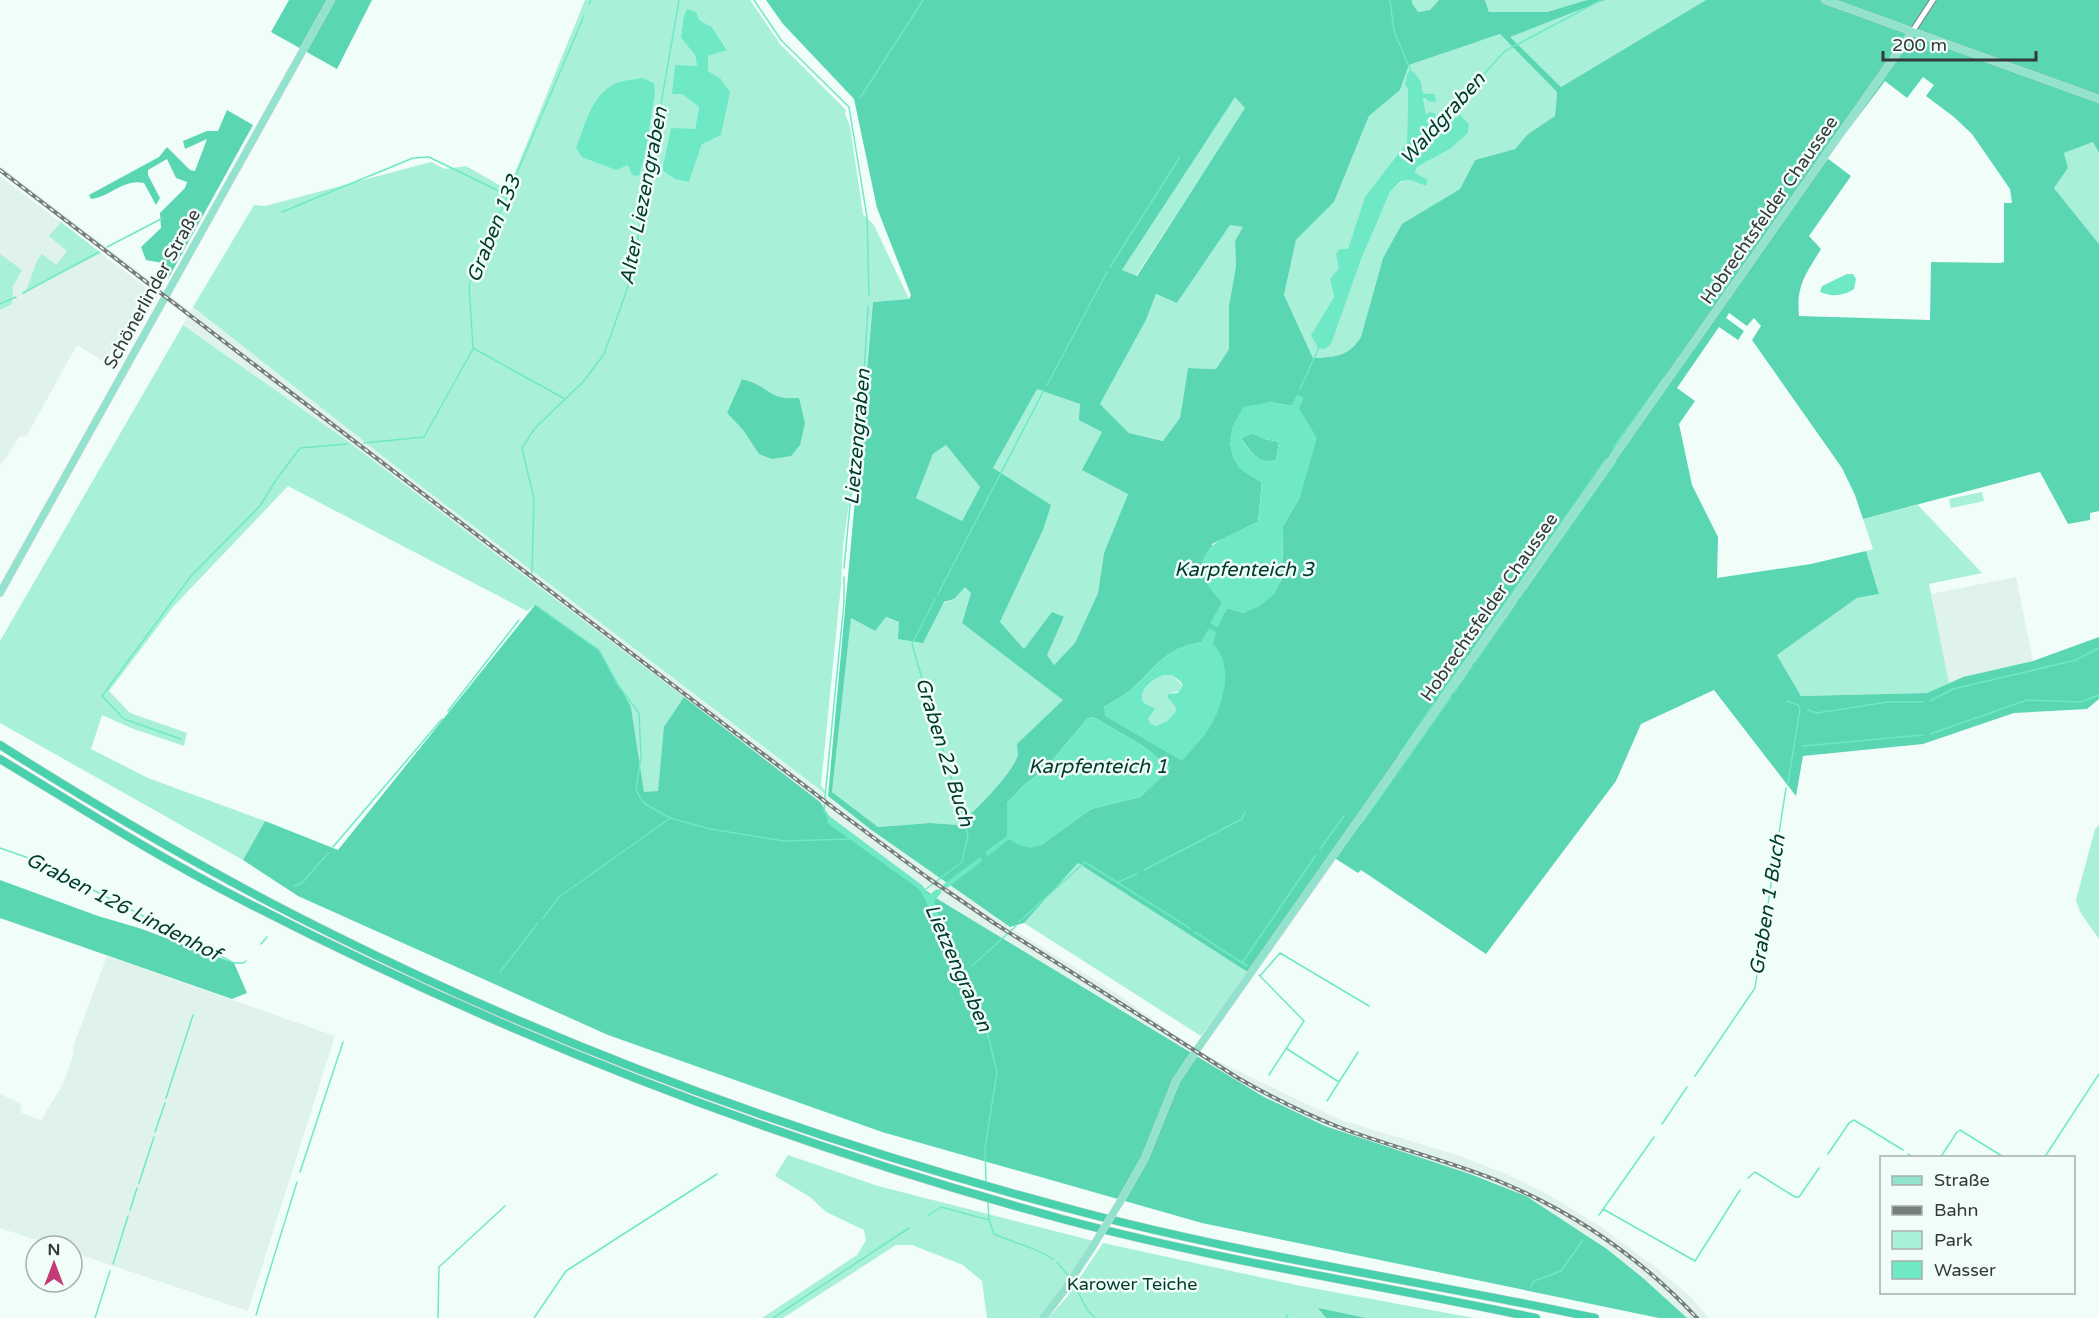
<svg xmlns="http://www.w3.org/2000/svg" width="2099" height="1318" font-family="'Varela Round',sans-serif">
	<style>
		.built { fill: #dff3eb }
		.green { fill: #a8f0d8; fill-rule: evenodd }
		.forest { fill: #5ad6b3; fill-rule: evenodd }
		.water { fill: #6fe9c5; fill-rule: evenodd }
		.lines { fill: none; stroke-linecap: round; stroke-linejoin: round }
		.stream { stroke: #6fe9c5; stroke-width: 1.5 }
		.minor-casing { stroke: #7e8985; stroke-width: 7 }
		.major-casing { stroke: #d7d7d7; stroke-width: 8 }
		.highway-casing { stroke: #d7d7d7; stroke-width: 9 }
		.minor { stroke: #fff; stroke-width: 5 }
		.major { stroke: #92e3ce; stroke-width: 7 }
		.highway { stroke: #49d1ad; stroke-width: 8 }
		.rail-casing { stroke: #767d7b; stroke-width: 4 }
		.rail { stroke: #f1fdf9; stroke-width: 1.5; stroke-dasharray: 4.5; stroke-linecap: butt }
		.major-bridge-casing { stroke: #d7d7d7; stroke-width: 8; stroke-linecap: butt }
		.major-bridge { stroke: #92e3ce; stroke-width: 7 }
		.labels { text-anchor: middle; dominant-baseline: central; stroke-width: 5; stroke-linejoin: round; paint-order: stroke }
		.street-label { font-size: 18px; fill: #353938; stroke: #f1fdf9 }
		.park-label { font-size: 18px; fill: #023c2f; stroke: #f1fdf9 }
		.water-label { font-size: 20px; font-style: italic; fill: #003a2c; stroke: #f1fdf9 }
	</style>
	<rect width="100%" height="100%" fill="#f1fdf9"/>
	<!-- built -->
	<path class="built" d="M0,166L190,311L193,307L426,490L870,829L1010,927L1113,991L1199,1052L1338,1119L1457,1155L1507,1174L1549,1195L1601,1227L1655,1267L1691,1297L1709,1318H1687L1643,1278L1607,1249L1526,1196L1470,1174L1325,1126L1264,1097L936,898L829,816L820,802L684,697L346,440L183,325L187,316L0,173Z
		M0,176L157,296L116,369L77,345L26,437L20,436L0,466Z
		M2016,577L2033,661L1963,677L1949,683L1931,594Z
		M107,956L335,1036L248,1311L72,1252V1246H54L0,1228V1094L20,1103L22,1113L41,1120L62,1086L74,1054L73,1047Z"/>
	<!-- green -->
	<path class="green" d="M585,0H750L780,44L846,110L845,114L850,126L863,214L874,225L909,299L873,302L861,422L843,545L841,585L821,785L828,796L426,490L193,307L254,205L265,206L431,162L445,169L466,166L508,190ZM699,20L712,27L727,49L708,56V71L720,78L702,144L689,182L662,170L671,129H695L699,106L682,94H672L697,66L695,55L681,38ZM742,379C759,383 769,395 785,399L759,454L743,430L727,413Z
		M1412,0H1439L1430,10L1418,12L1412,3Z
		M1485,0H1587L1547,12H1489Z
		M1605,0H1706L1561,87L1509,37Z
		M1500,34L1557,92L1555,116L1528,134L1515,149L1475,160L1460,189L1402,225L1383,258L1361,338C1349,357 1334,357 1313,358L1284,295L1296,240L1334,202L1369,116L1400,90L1409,65ZM1421,82L1423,93H1430L1423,98L1426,116L1432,118L1426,120L1431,128H1426V131L1445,134L1450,149L1417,167L1415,173L1426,186L1410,180L1402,181L1390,192L1360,262L1311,335L1334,297L1330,279L1339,269L1348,250L1365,197L1407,142L1408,89L1405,85Z
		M1235,96L1246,107L1136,276L1122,270Z
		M2093,142L2099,153V244L2054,188L2068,168L2064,153Z
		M61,222L101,253L26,291L37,261L42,254L56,265L67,251L49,236Z
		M1230,225L1244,227L1235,241L1236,266L1229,306V349L1216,369L1188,368L1180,418L1164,441L1129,433L1100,404L1146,320L1156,294L1177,303Z
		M0,254L22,270L13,286L12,304L0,310Z
		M183,325L346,440L684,697L665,727L658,791L644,793L631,707L535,605L527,611L288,486L172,608L109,691L130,713L187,733L184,746L131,728L102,715L91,749L148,778L265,821L243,860L0,723V641Z
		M1037,388L1080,404L1102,432L1128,494L1104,553L1098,593L1075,643L1054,665L1046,655L1064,618L1052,613L1024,649L1000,622L1043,530L993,468Z
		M946,445L980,487L962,521L916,498L933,454Z
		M1982,492L1984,501L1951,508L1949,499Z
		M1918,505L1982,573L1929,584L1949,683L1927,693L1801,696L1777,655L1857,598L1879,594L1866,551L1873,549L1863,519Z
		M965,586L971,593L962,623L1064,699L1018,744C1018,748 1018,751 1018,754C1015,771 973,813 959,825L930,823L878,827L832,792L851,618L875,631L885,617L899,622L954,599Z
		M1164,675H1172L1183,686L1181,691L1171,693L1167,697L1175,706L1176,711L1167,721L1156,726L1150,723L1148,718L1154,711L1151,706L1143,702C1139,689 1152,679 1164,675Z
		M2099,825V939L2080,912L2076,900L2095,829Z
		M1078,863L1249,973L1201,1036L1024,923Z
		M788,1155L878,1186L1094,1241L1058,1296L1038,1318H987L982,1281L963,1265L912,1245H896L783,1318H762L857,1255L866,1240L864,1230L826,1212L810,1197L775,1176Z
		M1103,1243L1296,1285L1474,1318H1048L1067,1297Z"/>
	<!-- forest -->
	<path class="forest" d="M289,0H372L337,69L271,32Z
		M766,0H1412V3L1418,12L1430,10L1439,0H1485L1489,12H1547L1587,0H1605L1510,37L1561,87L1706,0H2099V153L2093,142L2064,153L2068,168L2054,188L2099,244V511L2090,513V520L2068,524L2040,472L1863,519L1855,495L1842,468L1752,340L1761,326L1754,318L1747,326L1729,313L1726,318L1744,331L1738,340L1719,327L1677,388L1695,401L1679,424L1692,485L1718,537L1717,578L1811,564L1866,551L1879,594L1857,598L1777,655L1801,696L1927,693L1963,677L2033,661L2099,637V699L2087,709L2014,713L1923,744L1803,756L1796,796L1714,690L1641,724L1616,781L1486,954L1361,870L1358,873L1330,855L1249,973L1078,863L1024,923L1010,927L870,829L828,796L873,302L909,299L911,295L877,208L854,99L783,24ZM1500,34L1557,92L1555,116L1528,134L1515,149L1475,160L1460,189L1402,224L1383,258L1361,337C1349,357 1334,357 1313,358L1284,295L1296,240L1334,202L1369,116L1400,90L1409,65ZM1923,77L1934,85L1926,96L1954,117L1972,134L2010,189L2012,203H2004V262L2001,263L1931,262L1930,320L1799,316C1796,285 1806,274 1821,249L1809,236L1851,176L1827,158L1885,81L1907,98ZM1235,97L1245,108L1137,276L1122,270ZM1230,225L1243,227L1235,241L1236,266L1229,306V349L1216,369L1188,368L1180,418L1163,441L1129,433L1100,404L1146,320L1156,294L1177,303ZM1037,389L1080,404L1079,420L1102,432L1082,470L1128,494L1104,553L1098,593L1075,643L1054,665L1047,655L1064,617L1052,612L1024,649L1000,622L1043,530L1051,505L993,468ZM1303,398L1299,407L1300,497L1283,526L1282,580L1244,613L1227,608L1217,627L1211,623L1222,603L1212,544L1258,522L1262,482C1241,470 1235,468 1230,442L1270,402L1291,406ZM946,445L980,487L962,521L916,498L933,454ZM965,587L971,593L962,623L1063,700L1017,744C1017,748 1018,751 1018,754C1015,771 973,813 959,825L930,823L878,827L832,792L851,618L875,631L886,617L899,622L898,639L923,643L944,602L954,599ZM1201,642L1217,712L1205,734L1182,760L1147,739L1104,707C1113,701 1124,696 1132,689C1158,666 1163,649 1201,642ZM1093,717L1143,746L1170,768L1140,797L1091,809L1041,845H1035L1007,803L1025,784L1045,769L1087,719Z
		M227,110L253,125L168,279L162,263L146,260L141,247L161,228L160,213L185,188L187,182L176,178L167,159L148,170V175L160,198L156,205L144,183C124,178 110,197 91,199L89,195L159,157L167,147L190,170L195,171L207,139L185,149L183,141L207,131H218Z
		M742,379C768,385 769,401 799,398L805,423L800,445L791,456L772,459L759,454L743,430L727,413Z
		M1253,433L1265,439L1279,442L1276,460C1259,466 1250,451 1241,438Z
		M535,605L599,650L631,707L644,792L658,791L664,727L684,697L820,802L829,816L936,898L1264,1097L1325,1126L1470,1174L1526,1196L1607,1249L1643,1278L1687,1318H1659L1202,1223L882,1132L608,1035L298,896L243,860L265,821L338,850Z
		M0,880L98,916L139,928L234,963L247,993L232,999L0,918Z
		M1318,1308L1366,1318H1326Z"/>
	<!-- water -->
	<path class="water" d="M687,9L696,12L699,20L712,27L727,50L708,56V71L720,78L730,92L721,135L702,144L689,182L675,179L662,170L671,128L695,129L699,107L682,94H672L675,65L697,66L695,55L681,38L684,16Z
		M1408,71L1414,72L1421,82L1423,93L1435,94L1436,102L1428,101L1426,98H1423L1426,115L1429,112L1436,114L1435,118L1426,120L1431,128H1426V131L1445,134L1448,123L1460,115L1469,124L1468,133L1450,149L1417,167L1415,173L1428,180L1426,186L1410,180L1401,181L1390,192L1360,262L1331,344L1325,349L1318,348L1311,335L1334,297L1330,279L1339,268L1336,254L1340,249H1348L1365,197L1407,142L1408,89L1405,85Z
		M642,78L654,83L655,92L645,155L639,176L632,175L628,165L616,170L582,157L576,148C585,126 591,96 614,84C622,80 633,80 642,78Z
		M1847,274H1853L1856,279L1854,289C1844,296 1832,297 1820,292L1822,286Z
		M1297,395L1303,397L1299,408L1317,438L1300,497L1283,526L1282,580L1274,594L1260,606L1244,613L1227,608L1218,628L1210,623L1222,603C1218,597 1211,591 1208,585C1186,546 1232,535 1258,522L1262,483L1240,469L1233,458L1230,442L1232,428L1243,407L1270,402L1291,406ZM1253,433L1265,439L1279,442L1276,460C1260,466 1249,451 1241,438Z
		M1209,628L1216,632L1213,644C1237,666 1221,713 1204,736C1197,744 1189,752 1182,761L1105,716L1104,707C1113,701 1124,696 1132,689C1159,666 1162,649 1201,642ZM1164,675H1172L1181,682L1183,686L1178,693L1168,694L1167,697L1175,706L1176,711L1167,721L1156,726L1150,723L1148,718L1154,711V708L1143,702C1139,689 1152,679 1164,675Z
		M1093,717L1143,746L1170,768L1140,797L1091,809L1041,845L1031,848L1019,845L1009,839L988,856L985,852L1007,836V803L1025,784L1045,769L1087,719Z
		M829,816L922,885L929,895L937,889L942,892L934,901L952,955L965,970L960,974C942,948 936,916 919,889L827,823Z
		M980,857L982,861L947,888L943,885Z"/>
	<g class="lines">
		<!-- stream -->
		<path class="stream" d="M754,0L781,40L849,107L867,217L869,295
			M1390,0L1394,31L1411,71
			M589,4L591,0
			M860,98L923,0
			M1431,132L1505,51L1601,0
			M282,212L413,158L429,157L507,195
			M107,247L163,218
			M1110,267L1180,157
			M23,293L99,252
			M0,304L16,297
			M1047,385L1107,272
			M1300,389L1319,347
			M565,399L473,348L469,285L584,16
			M364,443L424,437L473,349
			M1613,448L1664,378
			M844,568L853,474L862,409L868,306
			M532,574L534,499L522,448L535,428L584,381L604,354L631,278L679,0
			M938,594L1044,390
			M1520,597L1616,461
			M535,605L599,650L618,685L639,713L641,756L636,789L639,796L645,804L670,818L710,829L784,841L850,839
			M1472,651L1606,459
			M1475,662L1516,603
			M1454,692L1472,666
			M1439,697L1468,656
			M1787,701L1798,705L1800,709L1788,783
			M1930,701L1953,689L2076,660L2099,648
			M1808,710L1817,713L1888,702H1923
			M448,711L519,620
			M1930,734L2027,700L2082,702L2099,695
			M181,739L124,719L102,696L191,576L260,506L276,480L300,448L347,444
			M1803,746L1923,735
			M1399,755L1435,702
			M829,819L824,811L825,797L844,602V577
			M1361,824L1451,697
			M333,847L442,719
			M0,848L37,861L234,963H243L246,961
			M1320,849L1344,816
			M1144,870L1242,819L1245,811
			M1118,882L1137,874
			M294,886L302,883L328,853
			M926,889L962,862L968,835L912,644L935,599
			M938,892L946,885
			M543,918L559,897L669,819
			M1019,922L1085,862L1191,929
			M1195,932L1247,966
			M261,944L267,937
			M1242,963L1316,855
			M972,966L1016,926
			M962,971L988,1035L997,1072L985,1148L986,1181
			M500,972L537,924
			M1259,975L1304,1021L1269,1075
			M1260,976L1280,953L1369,1006
			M1287,1049L1339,1082
			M1695,1076L1755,988L1786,788
			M166,1098L193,1015
			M1327,1101L1358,1052
			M1662,1124L1687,1087
			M155,1132L165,1103
			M1828,1154L1849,1123L1854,1120L1903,1150
			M1908,1154L1914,1158
			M1940,1158L1957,1132L1960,1130L2005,1158
			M2044,1158L2099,1074
			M300,1172L343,1042
			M1748,1178L1755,1172L1795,1197H1799L1819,1168
			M139,1183L154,1137
			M988,1201L989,1220L994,1234C1014,1243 1035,1247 1053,1259
			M1603,1209L1695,1261L1740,1190
			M130,1210L137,1188
			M929,1215L941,1207L989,1220
			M1599,1215L1654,1137
			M1057,1262L1069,1277
			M113,1264L128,1216
			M1073,1283L1088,1311L1095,1318
			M1531,1287L1534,1281L1561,1271L1582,1241
			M256,1315L297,1182
			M95,1318L110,1271
			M438,1318L439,1267L505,1206
			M534,1318L566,1271L717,1174
			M773,1318L909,1228
			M1286,1318L1288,1314"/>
		<!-- minor casing -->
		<g class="minor-casing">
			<path id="minor" d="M1912,32L1933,0"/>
		</g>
		<!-- major casing -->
		<g class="major-casing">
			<path id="major" d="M1825,0L2099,99
				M0,593L331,0
				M1120,1202L1145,1158L1176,1081L1196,1051L1912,32
				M1043,1318L1063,1292L1093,1246"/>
		</g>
		<!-- highway casing -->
		<g class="highway-casing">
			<path id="highway" d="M0,745C109,814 220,879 336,936C571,1053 820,1143 1074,1210C1246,1256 1422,1281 1595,1318
				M0,759C73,803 145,849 221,889C490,1030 773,1141 1066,1220C1221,1261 1379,1285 1536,1318"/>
		</g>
		<!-- minor -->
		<use href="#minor" class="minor"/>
		<!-- major -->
		<use href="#major" class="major"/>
		<!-- highway -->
		<use href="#highway" class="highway"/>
		<!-- rail casing -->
		<g class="rail-casing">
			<path id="rail" d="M0,170L835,809L928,878L994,923L1238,1078C1271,1097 1305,1114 1341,1128C1392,1147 1445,1160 1496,1180C1572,1211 1641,1258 1697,1318"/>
		</g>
		<!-- rail -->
		<use href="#rail" class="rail"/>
		<!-- major-bridge casing -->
		<g class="major-bridge-casing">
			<path id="major-bridge" d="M1093,1246L1120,1202"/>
		</g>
		<!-- major-bridge -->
		<use href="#major-bridge" class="major-bridge"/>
	</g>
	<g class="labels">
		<!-- street labels -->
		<g class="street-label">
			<text transform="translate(1769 210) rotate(-55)">Hobrechtsfelder Chaussee</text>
			<text transform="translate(152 289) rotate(-61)">Schönerlinder Straße</text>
			<text transform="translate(1489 607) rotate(-55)">Hobrechtsfelder Chaussee</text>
		</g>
		<!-- park labels -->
		<g class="park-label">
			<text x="1132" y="1284">Karower Teiche</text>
		</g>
		<!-- water labels -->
		<g class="water-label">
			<text transform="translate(1443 119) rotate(-48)">Waldgraben</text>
			<text transform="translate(644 196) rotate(-79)">Alter Liezengraben</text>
			<text transform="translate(494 229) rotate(-68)">Graben 133</text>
			<text transform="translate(858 437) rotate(-85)">Lietzengraben</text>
			<text x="1244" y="570">Karpfenteich 3</text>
			<text transform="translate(944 752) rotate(73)">Graben 22 Buch</text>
			<text x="1098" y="767">Karpfenteich 1</text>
			<text transform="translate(1768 905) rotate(-81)">Graben 1 Buch</text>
			<text transform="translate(123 907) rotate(27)">Graben 126 Lindenhof</text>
			<text transform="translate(958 968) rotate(66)">Lietzengraben</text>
		</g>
	</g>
	<!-- legend -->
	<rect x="1880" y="1156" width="195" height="138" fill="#f1fdf9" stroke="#a6afac" stroke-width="1.5"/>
	<rect x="1892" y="1176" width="30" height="9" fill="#92e3ce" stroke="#a6afac" stroke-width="1.5"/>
	<text x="1934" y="1186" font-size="18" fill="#353938">Straße</text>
	<rect x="1892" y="1206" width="30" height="9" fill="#767d7b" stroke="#a6afac" stroke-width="1.5"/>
	<text x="1934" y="1216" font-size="18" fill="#353938">Bahn</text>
	<rect x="1892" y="1231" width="30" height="18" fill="#a8f0d8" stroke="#a6afac" stroke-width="1.5"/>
	<text x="1934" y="1246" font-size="18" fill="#353938">Park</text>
	<rect x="1892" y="1261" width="30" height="18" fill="#6fe9c5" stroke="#a6afac" stroke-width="1.5"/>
	<text x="1934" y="1276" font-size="18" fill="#353938">Wasser</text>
	<!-- north arrow -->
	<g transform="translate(54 1264)"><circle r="28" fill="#f1fdf9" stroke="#a6afac" stroke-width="1.5"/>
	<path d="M0-4.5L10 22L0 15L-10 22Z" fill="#c43b77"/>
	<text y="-9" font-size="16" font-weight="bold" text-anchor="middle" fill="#353938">N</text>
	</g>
	<!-- scale -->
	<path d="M1883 51v9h153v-9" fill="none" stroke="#353938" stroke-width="3"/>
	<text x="1892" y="51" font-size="18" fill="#353938" stroke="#f1fdf9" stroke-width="4.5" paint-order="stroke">200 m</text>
</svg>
